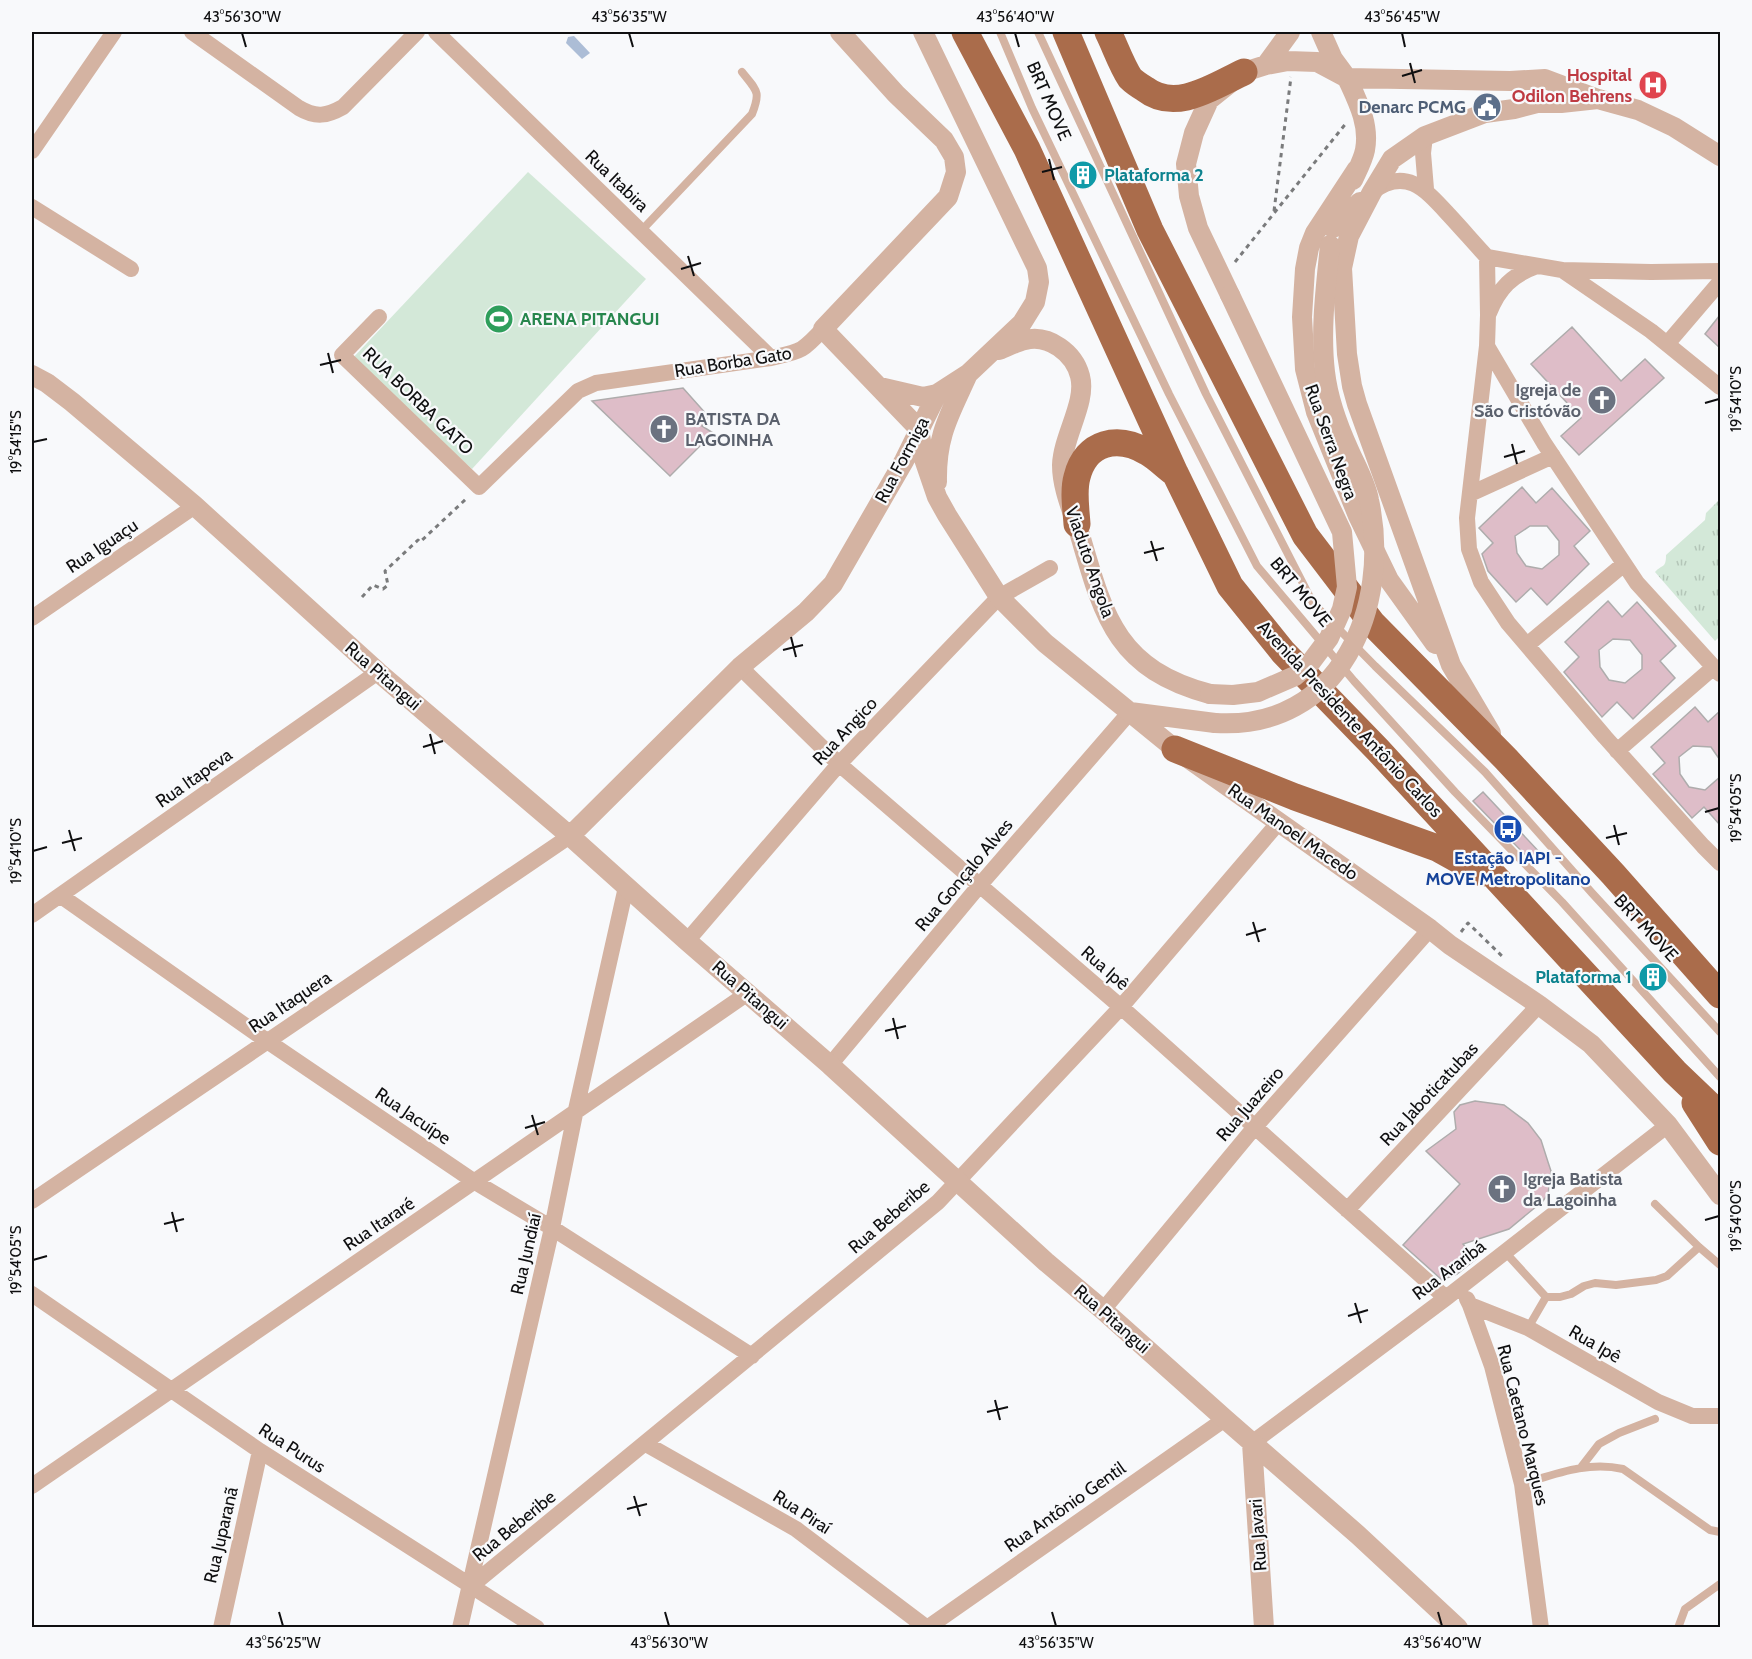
<svg xmlns="http://www.w3.org/2000/svg" width="1752" height="1659" font-family="Cabin,sans-serif">
	<style>
		.grass { fill: url(#grass-tufts) }
		.garden { fill: #d3e8d8 }
		.water { fill: #acbdd6 }
		.building { fill: #debdc8; stroke: #aeacac; stroke-width: 1.5; fill-rule: evenodd }
		.lines { fill: none; stroke-linecap: round; stroke-linejoin: round }
		.path { stroke: #7a7b7c; stroke-width: 3; stroke-dasharray: 4.5 4.5; stroke-linecap: butt }
		.service { stroke: #d4b3a2; stroke-width: 8 }
		.minor { stroke: #d4b3a2; stroke-width: 16 }
		.tertiary { stroke: #d4b3a2; stroke-width: 20 }
		.trunk { stroke: #aa6c4b; stroke-width: 27 }
		.tertiary-bridge { stroke: #d4b3a2; stroke-width: 20 }
		.ticks { fill: none; stroke: #0f0f10; stroke-width: 2 }
		.labels { text-anchor: middle; dominant-baseline: central; stroke-width: 4.5; stroke-linejoin: round; paint-order: stroke }
		.health-label { font-size: 18px; font-weight: bold; fill: #be3a42; stroke: #f8f9fb; text-anchor: end }
		.street-label { font-size: 18px; fill: #0f0f10; stroke: #f8f9fb }
		.service-label { font-size: 18px; font-weight: bold; fill: #4e5e75; stroke: #f8f9fb; text-anchor: end }
		.culture-label { font-size: 18px; font-weight: bold; fill: #0d838f; stroke: #f8f9fb; text-anchor: start }
		.leisure-label { font-size: 18px; font-weight: bold; fill: #27864d; stroke: #f8f9fb; text-anchor: start }
		.worship-label { font-size: 18px; font-weight: bold; fill: #5b616d; stroke: #f8f9fb; text-anchor: start }
		.transit-label { font-size: 18px; font-weight: bold; fill: #164399; stroke: #f8f9fb }
		.neatline { fill: none; stroke: #0f0f10; stroke-width: 2 }
		.ticks-label { font-size: 15px; text-anchor: middle; fill: #0f0f10 }
	</style>
	<defs>
		<pattern id="grass-tufts" width="24" height="20" patternUnits="userSpaceOnUse" patternTransform="scale(1.5)"><rect width="24" height="20" fill="#d3e8d8"/><path d="M3 7l-1-3M5 7V3M7 7l1-3M15 17l-1-3M17 17v-4M19 17l1-3" fill="none" stroke="#b4c6b8"/></pattern>
	</defs>
	<rect width="100%" height="100%" fill="#f8f9fb"/>
	<!-- grass -->
	<path class="grass" d="M1720,499V636L1715,641L1655,572C1662,564 1666,569 1666,555L1705,520L1706,513Z"/>
	<!-- garden -->
	<path class="garden" d="M528,172L646,279L472,469L351,360Z"/>
	<!-- water -->
	<path class="water" d="M574,36L590,53L582,59L566,43L568,37Z"/>
	<!-- building -->
	<path class="building" d="M1720,315V348L1705,334Z
		M1572,327L1621,381L1645,359L1664,378L1579,455L1561,436L1581,418L1531,364Z
		M683,388L708,416L702,426L713,433L670,476L592,401Z
		M1522,487L1536,503L1552,488L1590,531L1574,546L1589,564L1547,605L1531,588L1516,602L1488,571L1482,554L1493,543L1479,528ZM1530,526H1547L1559,541V555L1542,569L1526,566L1517,553L1515,536Z
		M1608,601L1622,617L1637,602L1676,646L1660,661L1675,678L1633,719L1617,702L1602,717L1564,672L1579,657L1565,642ZM1613,639L1630,640L1642,655V669L1625,683L1609,680L1600,667L1599,650Z
		M1695,707L1708,722L1720,711V760L1711,747L1693,746L1679,757L1680,774L1689,787L1705,790L1720,777V825L1704,807L1692,818L1653,774L1665,763L1651,747Z
		M1483,792L1543,856L1535,865L1473,801Z
		M1475,1101L1504,1105L1528,1123L1541,1140L1548,1162L1551,1171L1548,1194L1543,1201L1509,1229L1463,1244L1476,1259L1457,1274L1442,1280L1403,1245L1460,1184L1426,1151L1456,1129L1454,1112L1460,1105Z"/>
	<g class="lines">
		<!-- path -->
		<path class="path" d="M1274,211L1291,77
			M1235,262L1347,122
			M362,597L373,585L383,589L388,585L385,571L418,540L420,542L466,499
			M1461,932L1468,923L1504,958"/>
		<!-- service -->
		<path class="service" d="M1000,32L1032,108L1169,394L1257,566L1354,681L1455,792L1562,902L1720,1077
			M1038,32L1206,394L1313,603L1375,666L1485,772L1592,893L1720,1032
			M641,231L752,114C761,91 757,91 742,72
			M1655,1204L1699,1247L1720,1265
			M1505,1252L1546,1297H1560L1571,1294L1584,1286L1595,1283L1616,1285L1656,1280L1667,1276L1699,1247
			M1528,1328L1546,1297
			M1582,1466L1599,1444L1619,1433L1655,1419
			M1522,1484C1556,1474 1587,1461 1623,1469L1710,1530L1720,1532
			M1678,1628L1685,1609L1720,1584"/>
		<!-- minor -->
		<path class="minor" d="M192,32L299,108C316,118 327,116 343,107L417,32
			M436,32L771,358
			M1425,136L1423,153L1426,189
			M32,151L114,32
			M1372,192C1406,166 1426,190 1449,215C1462,229 1474,243 1487,257
			M32,207L131,269
			M1562,270L1651,272L1720,271
			M1489,313C1499,288 1512,275 1537,266
			M379,317L342,355L479,487L578,391L596,383L771,358C801,351 802,352 823,329
			M1667,344L1720,282
			M1487,346L1544,443L1637,583L1720,674
			M1720,387L1651,331L1562,270L1487,257L1488,315L1487,346L1467,518L1469,549L1481,582L1508,623L1605,737L1703,846L1720,863
			M1470,494L1553,456
			M32,618L195,506
			M1527,645L1624,564
			M740,667L839,764L1121,1007L1446,1298
			M1617,751L1714,667
			M61,896L267,1041L475,1182L552,1228L752,1356
			M32,915L378,672
			M687,941L839,764L999,597L1050,568
			M830,1065L979,886L1130,712
			M32,1201L570,836
			M1347,1210L1539,1005
			M32,1294L260,1451L537,1628
			M1467,1299L1470,1305L1528,1328L1658,1402L1692,1416H1720
			M1470,1305L1492,1366L1522,1484L1541,1628
			M1103,1310L1254,1128L1430,929
			M1252,1443L1446,1298L1668,1125
			M646,1444L796,1529L927,1628
			M32,1486L748,993
			M471,1586L938,1202L1121,1007L1279,822
			M221,1628L260,1451
			M460,1628L552,1228L575,1114L626,887
			M927,1628L1225,1419"/>
		<!-- tertiary -->
		<path class="tertiary" d="M840,32L896,94L944,140L954,157L956,172L948,197L823,329L919,429
			M1321,32L1333,59L1347,78L1510,81L1545,79L1598,99L1638,110L1674,127L1720,156
			M1266,65L1290,32
			M1357,169L1315,233L1309,248L1305,269L1302,317L1305,369L1316,412L1358,516L1389,580L1435,644
			M1333,228L1360,202
			M1230,295L1198,228L1189,196L1186,164L1194,133L1209,100L1244,72L1266,65L1288,61L1317,62L1347,78C1357,100 1370,124 1365,150C1363,160 1357,171 1353,180
			M999,350C1007,347 1016,342 1025,340C1049,334 1074,353 1080,376C1087,402 1063,436 1062,465C1062,489 1073,512 1080,535C1104,618 1117,669 1210,694
			M32,375L47,383L72,402L195,506L378,672L570,836L687,941L830,1065L1046,1262L1103,1310L1225,1419L1358,1535L1458,1628
			M880,387L923,397L937,394
			M919,429L924,459L937,497L947,515L999,597L1045,643L1175,749L1430,929L1450,945L1539,1005L1591,1044L1668,1125L1720,1195
			M937,482C936,435 950,414 968,374
			M1130,712L1215,723
			M1491,733L1451,665L1357,404L1352,386L1347,354L1342,268L1349,236L1372,192L1392,159L1425,136L1485,113L1514,109L1537,103H1561L1598,99
			M570,836L740,667L806,612L833,584L904,461L937,394L968,374L1022,323L1035,302L1039,282L1037,268L923,32
			M1252,1443L1264,1628"/>
		<!-- trunk -->
		<path class="trunk" d="M965,32L1027,149L1175,473L1230,586L1283,652L1378,750L1675,1072L1720,1115
			M1066,32L1150,230L1305,535L1372,623L1506,759L1613,874L1720,995
			M1108,32C1115,46 1121,64 1130,78C1134,82 1140,86 1145,89C1176,113 1214,86 1244,72
			M1077,524C1076,509 1073,491 1077,477C1086,441 1118,435 1147,452C1156,457 1165,466 1173,472
			M1175,749L1295,797L1437,848L1482,873
			M1695,1103L1720,1142"/>
		<!-- tertiary-bridge -->
		<path class="tertiary-bridge" d="M1210,694L1233,695L1258,692L1295,676L1311,662L1329,638L1342,609L1347,587L1342,532L1230,295
			M1215,723C1340,731 1392,607 1369,500C1366,483 1356,466 1349,450C1338,426 1328,398 1325,372C1320,330 1326,286 1330,245"/>
	</g>
	<!-- ticks -->
	<path class="ticks" d="M242,33L246,47M629,33L633,47M1015,33L1019,47M1402,33L1405,47M1410,63L1415,83M1402,76L1422,70M1049,159L1054,180M1042,172L1062,167M688,256L694,276M681,269L701,263M328,353L333,373M320,365L341,360M1705,403L1719,399M33,442L47,439M1512,444L1517,464M1504,457L1525,451M1151,541L1157,561M1144,553L1164,548M791,637L796,657M783,650L803,645M430,734L435,754M423,747L443,741M1705,812L1719,808M1614,825L1619,845M69,830L75,851M1606,838L1627,833M62,843L82,838M33,851L47,847M1253,922L1259,942M1246,935L1266,929M893,1018L898,1039M885,1031L906,1026M532,1115L538,1135M525,1128L545,1122M172,1212L177,1232M1705,1220L1719,1216M164,1224L184,1219M33,1260L47,1256M1355,1303L1361,1323M1348,1316L1368,1310M995,1400L1000,1420M987,1412L1008,1407M634,1496L640,1516M627,1509L647,1504M279,1612L283,1626M665,1612L669,1626M1052,1612L1056,1626M1438,1612L1442,1626"/>
	<!-- icons -->
	<defs>
		<g id="hospital-disc" transform="scale(1.5)"><circle r="9.5" fill="#e0444e" stroke="#f8f9fb"/><path d="M-5-5h3v3.5h4V-5h3V5h-3V1.5h-4V5h-3Z" fill="#fff"/></g>
		<g id="civic-disc" transform="scale(1.5)"><circle r="9.5" fill="#5c6f8a" stroke="#f8f9fb"/><path d="M-.6-6.5H3V-4.5H.6V-3L4-1V1h2V6H-6V1h2V-1L-.6-3ZM-1.2 2.5V6h2.4V2.5Z" fill="#fff"/></g>
		<g id="building-disc" transform="scale(1.5)"><circle r="9.5" fill="#0f9aa8" stroke="#f8f9fb"/><path d="M-4-6H4V6H1V3H-1V6H-4ZM-2.5-4.3h1.7v1.8h-1.7ZM.8-4.3h1.7v1.8H.8ZM-2.5-1h1.7V.8h-1.7ZM.8-1h1.7V.8H.8Z" fill="#fff"/></g>
		<g id="stadium-disc" transform="scale(1.5)"><circle r="9.5" fill="#2e9e5b" stroke="#f8f9fb"/><path d="M0-5a6.5 5 0 1 0 0 10a6.5 5 0 1 0 0-10ZM-3.5-1.8h7v3.6h-7Z" fill="#fff"/></g>
		<g id="church-disc" transform="scale(1.5)"><circle r="9.5" fill="#6b7280" stroke="#f8f9fb"/><path d="M-1.2-6h2.4v3.5h3.3v2.4h-3.3V6h-2.4V-.1h-3.3v-2.4h3.3Z" fill="#fff"/></g>
		<g id="bus-disc" transform="scale(1.5)"><circle r="9.5" fill="#1a4fb4" stroke="#f8f9fb"/><path d="M-5-6H5V4H4V6H2V4H-2V6H-4V4H-5ZM-3.5-4V0h7V-4ZM-3.5 1.2v1.5H-2V1.2ZM2 1.2v1.5H3.5V1.2Z" fill="#fff"/></g>
	</defs>
	<g fill-rule="evenodd">
		<use href="#hospital-disc" x="1653" y="85"/>
		<use href="#civic-disc" x="1487" y="107"/>
		<use href="#building-disc" x="1083" y="175"/>
		<use href="#stadium-disc" x="499" y="319"/>
		<use href="#church-disc" x="1602" y="400"/>
		<use href="#church-disc" x="664" y="429"/>
		<use href="#bus-disc" x="1508" y="829"/>
		<use href="#building-disc" x="1653" y="977"/>
		<use href="#church-disc" x="1502" y="1189"/>
	</g>
	<g class="labels">
		<!-- health labels -->
		<g class="health-label">
			<text x="1632" y="75">Hospital<tspan x="1632" dy="21">Odilon Behrens</tspan></text>
		</g>
		<!-- street labels -->
		<g class="street-label">
			<text transform="translate(1049 101) rotate(66)">BRT MOVE</text>
			<text transform="translate(617 181) rotate(44)">Rua Itabira</text>
			<text transform="translate(733 362) rotate(-9)">Rua Borba Gato</text>
			<text transform="translate(418 401) rotate(44)">RUA BORBA GATO</text>
			<text transform="translate(1331 442) rotate(70)">Rua Serra Negra</text>
			<text transform="translate(902 460) rotate(-62)">Rua Formiga</text>
			<text transform="translate(102 546) rotate(-34)">Rua Iguaçu</text>
			<text transform="translate(1090 562) rotate(71)">Viaduto Angola</text>
			<text transform="translate(1301 592) rotate(50)">BRT MOVE</text>
			<text transform="translate(383 676) rotate(41)">Rua Pitangui</text>
			<text transform="translate(1350 719) rotate(47)">Avenida Presidente Antônio Carlos</text>
			<text transform="translate(845 731) rotate(-47)">Rua Angico</text>
			<text transform="translate(194 778) rotate(-35)">Rua Itapeva</text>
			<text transform="translate(1293 832) rotate(35)">Rua Manoel Macedo</text>
			<text transform="translate(964 875) rotate(-50)">Rua Gonçalo Alves</text>
			<text transform="translate(1646 928) rotate(47)">BRT MOVE</text>
			<text transform="translate(1105 968) rotate(41)">Rua Ipê</text>
			<text transform="translate(750 995) rotate(41)">Rua Pitangui</text>
			<text transform="translate(290 1002) rotate(-34)">Rua Itaquera</text>
			<text transform="translate(1429 1094) rotate(-47)">Rua Jaboticatubas</text>
			<text transform="translate(1250 1104) rotate(-49)">Rua Juazeiro</text>
			<text transform="translate(413 1116) rotate(34)">Rua Jacuípe</text>
			<text transform="translate(889 1217) rotate(-41)">Rua Beberibe</text>
			<text transform="translate(379 1224) rotate(-34)">Rua Itararé</text>
			<text transform="translate(526 1254) rotate(-77)">Rua Jundiaí</text>
			<text transform="translate(1449 1270) rotate(-37)">Rua Araribá</text>
			<text transform="translate(1112 1319) rotate(41)">Rua Pitangui</text>
			<text transform="translate(1595 1344) rotate(30)">Rua Ipê</text>
			<text transform="translate(1523 1425) rotate(76)">Rua Caetano Marques</text>
			<text transform="translate(292 1448) rotate(33)">Rua Purus</text>
			<text transform="translate(1065 1507) rotate(-35)">Rua Antônio Gentil</text>
			<text transform="translate(802 1512) rotate(33)">Rua Piraí</text>
			<text transform="translate(514 1526) rotate(-39)">Rua Beberibe</text>
			<text transform="translate(221 1535) rotate(-77)">Rua Juparanã</text>
			<text transform="translate(1258 1535) rotate(-94)">Rua Javari</text>
		</g>
		<!-- service labels -->
		<g class="service-label">
			<text x="1466" y="107">Denarc PCMG</text>
		</g>
		<!-- culture labels -->
		<g class="culture-label">
			<text x="1104" y="175">Plataforma 2</text>
			<text x="1632" y="977" text-anchor="end">Plataforma 1</text>
		</g>
		<!-- leisure labels -->
		<g class="leisure-label">
			<text x="520" y="319">ARENA PITANGUI</text>
		</g>
		<!-- worship labels -->
		<g class="worship-label">
			<text x="1581" y="390" text-anchor="end">Igreja de<tspan x="1581" dy="21">São Cristóvão</tspan></text>
			<text x="685" y="419">BATISTA DA<tspan x="685" dy="21">LAGOINHA</tspan></text>
			<text x="1523" y="1179">Igreja Batista<tspan x="1523" dy="21">da Lagoinha</tspan></text>
		</g>
		<!-- transit labels -->
		<g class="transit-label">
			<text x="1508" y="858">Estação IAPI -<tspan x="1508" dy="21">MOVE Metropolitano</tspan></text>
		</g>
	</g>
	<!-- border -->
	<rect width="1752" height="1659" fill="none" stroke="#f8f9fb" stroke-width="66"/>
	<rect x="33" y="33" width="1686" height="1593" class="neatline"/>
	<g class="ticks-label">
		<text x="242" y="22">43°56'30"W</text>
		<text x="629" y="22">43°56'35"W</text>
		<text x="1015" y="22">43°56'40"W</text>
		<text x="1402" y="22">43°56'45"W</text>
		<text transform="translate(1736 399) rotate(-90)" y="5">19°54'10"S</text>
		<text transform="translate(16 442) rotate(-90)" y="5">19°54'15"S</text>
		<text transform="translate(1736 808) rotate(-90)" y="5">19°54'05"S</text>
		<text transform="translate(16 851) rotate(-90)" y="5">19°54'10"S</text>
		<text transform="translate(1736 1216) rotate(-90)" y="5">19°54'00"S</text>
		<text transform="translate(16 1260) rotate(-90)" y="5">19°54'05"S</text>
		<text x="283" y="1648">43°56'25"W</text>
		<text x="669" y="1648">43°56'30"W</text>
		<text x="1056" y="1648">43°56'35"W</text>
		<text x="1442" y="1648">43°56'40"W</text>
	</g>
</svg>
